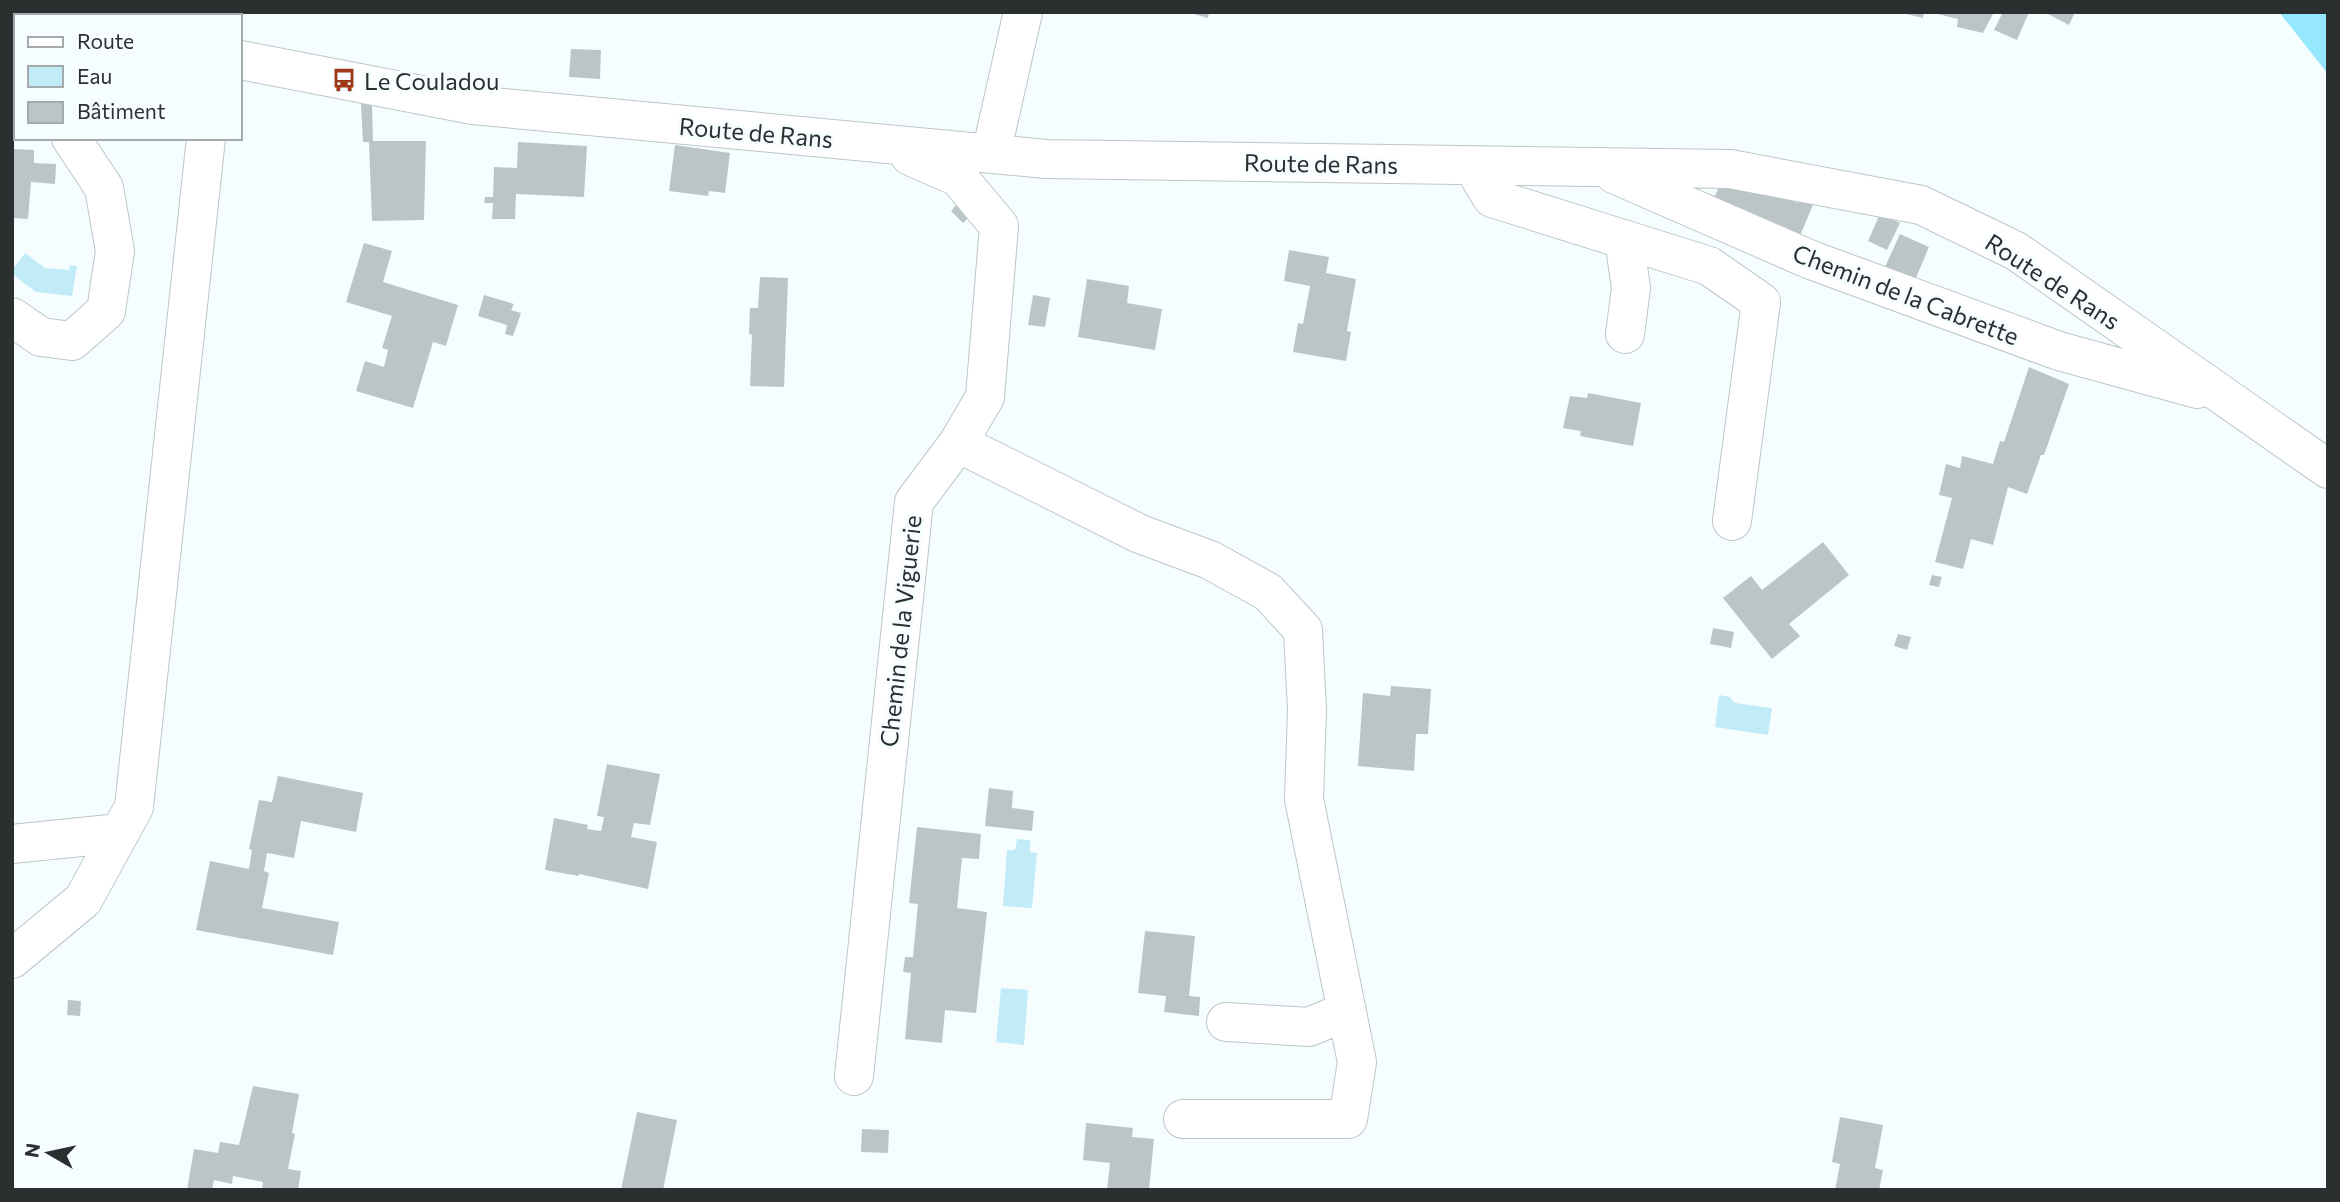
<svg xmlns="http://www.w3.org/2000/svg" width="2340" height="1202" font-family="Commissioner,sans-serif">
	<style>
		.green { fill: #95e8fe }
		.water { fill: #c1ebf7 }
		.building { fill: #bbc5c8 }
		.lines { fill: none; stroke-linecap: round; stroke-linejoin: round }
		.minor-casing { stroke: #bdc6c9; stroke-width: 40 }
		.minor { stroke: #fff; stroke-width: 38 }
		.labels { text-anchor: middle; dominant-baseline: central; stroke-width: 6; stroke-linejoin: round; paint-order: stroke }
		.poi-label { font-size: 24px; fill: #2b2f30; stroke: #f5fdff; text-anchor: start }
		.street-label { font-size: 24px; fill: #2b2f30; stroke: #f5fdff }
	</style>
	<rect width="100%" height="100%" fill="#f5fdff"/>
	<!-- green -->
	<path class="green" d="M2279,12H2328V74Z"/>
	<!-- water -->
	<path class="water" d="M25,253L45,268L69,270L70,265L77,266L72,296L36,292L12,274V270Z
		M1719,695L1730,697L1735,703L1772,708L1768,735L1715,727Z
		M1017,839L1030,840V852L1037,853L1032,908L1003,906L1007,850H1015Z
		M1001,988L1028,990L1024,1045L996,1042Z"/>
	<!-- building -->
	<path class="building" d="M1186,12H1209L1208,18Z
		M1898,12H1924L1923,18Z
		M1929,12H1994L1983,33L1957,27L1958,19Z
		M2003,12H2029L2017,40L1994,30Z
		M2044,12H2075L2069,25Z
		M571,49L601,50L600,79L569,77Z
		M361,104H372L373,141H426L424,220L372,221L369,142H363Z
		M518,142L587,146L584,197L516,194L515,219H492L493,203H484L485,197H493L494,167L517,168Z
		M675,145L730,153L725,193L709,191L708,196L669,191Z
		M12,149L34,150V163L56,164L55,184L31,182L28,219L12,218Z
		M1720,184L1761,187L1798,203L1803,195L1815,200L1797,243L1701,191L1715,196Z
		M959,202L972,214L963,223L951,211Z
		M1880,214L1900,223L1887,250L1868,241Z
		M1900,234L1929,247L1915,280L1885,267Z
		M364,243L392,251L383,282L458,305L446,346L433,342L413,408L356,391L365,361L384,367L388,350L382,348L392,316L346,302Z
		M1289,250L1329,257L1326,273L1356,279L1347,331L1351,332L1346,361L1293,352L1298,323L1303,324L1310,286L1284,281Z
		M760,277L788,278L784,387L750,386L752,335L749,334L750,308H758Z
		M1087,279L1129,286L1127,303L1162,309L1155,350L1078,337Z
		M484,295L514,304L511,310L521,313L513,336L505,334L507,325L478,316Z
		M1033,295L1050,298L1045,327L1028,325Z
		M2029,367L2069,384L2044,455H2041L2027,494L2008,487L1993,545L1971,539L1963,569L1935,562L1952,498L1939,495L1946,464L1960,468L1962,456L1993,464L2000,441L2004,442Z
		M1588,393L1641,403L1633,446L1580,436L1581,431L1563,428L1570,396L1587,398Z
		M1823,542L1849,575L1789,624L1800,636L1772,659L1723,598L1751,576L1762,590Z
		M1932,575L1942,577L1939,587L1929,585Z
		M1713,628L1734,632L1731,648L1710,644Z
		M1898,634L1911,637L1907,650L1894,646Z
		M1391,686L1431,689L1428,734H1416L1414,771L1358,766L1363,693L1390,696Z
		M607,764L660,774L650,825L634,823L631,837L657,842L648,889L579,874V876L545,870L554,818L588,825L587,829L601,831L604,817L597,816Z
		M278,776L363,793L356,832L301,821L294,858L267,853L264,871L269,873L262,908L339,922L333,955L196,930L210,861L249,869L252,850L249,849L259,800L272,802Z
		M989,788L1013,791L1012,808L1034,811L1032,831L985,826Z
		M917,827L981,834L979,859L962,858L957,908L987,912L976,1013L945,1010L942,1043L905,1039L911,973L903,972L905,957H913L918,904L909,903Z
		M1145,931L1195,936L1189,996L1200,997L1199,1016L1164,1012L1166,996L1138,993Z
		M68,1000L81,1001L80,1016L67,1015Z
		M253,1086L299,1094L292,1133L295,1134L288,1169L301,1171L298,1190H262L263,1182L233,1176L232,1184L214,1180L212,1190H187L194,1149L218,1153L220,1142L239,1145Z
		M637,1112L677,1120L663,1190H621Z
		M1840,1117L1883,1125L1875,1168L1883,1170L1879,1190H1835L1840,1164L1832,1162Z
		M1086,1123L1133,1128L1132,1137L1154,1139L1149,1190H1107L1110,1163L1083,1160Z
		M862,1129L889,1130L888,1153L861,1152Z"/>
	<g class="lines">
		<!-- minor casing -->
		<g class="minor-casing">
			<path id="minor" d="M59,12L72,16
				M240,60L473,105L1046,159L1730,169L1921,205L2016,251L2328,469
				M12,97L16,99
				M991,154L1023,12
				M1472,165L1492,198L1709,266L1761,302L1732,521
				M1614,174L1811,260L2059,351L2197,389
				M1624,239L1631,288L1625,334
				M12,317L41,337L72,341L106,311L115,251L104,188L71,138
				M958,443L1140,534L1210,560L1268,592L1303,630L1307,710L1304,799L1357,1062L1348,1119H1183
				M12,844L120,833
				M12,959L83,900L134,807L206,138
				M1226,1022L1309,1027L1347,1011
				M854,1076L914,502L958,443L985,397L999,226L958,177L910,156"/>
		</g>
		<!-- minor -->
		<use href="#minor" class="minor"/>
	</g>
	<!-- icons -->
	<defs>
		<g id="bus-bare" transform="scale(1.89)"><path d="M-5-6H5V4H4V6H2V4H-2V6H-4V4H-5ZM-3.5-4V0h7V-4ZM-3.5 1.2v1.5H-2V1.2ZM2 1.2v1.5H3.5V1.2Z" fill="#a03819" stroke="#f5fdff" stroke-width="2.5" paint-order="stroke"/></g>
	</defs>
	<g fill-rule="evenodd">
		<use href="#bus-bare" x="344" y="80"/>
	</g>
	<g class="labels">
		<!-- poi labels -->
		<g class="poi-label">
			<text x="364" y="80">Le Couladou</text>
		</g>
		<!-- street labels -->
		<g class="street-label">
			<text transform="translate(756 132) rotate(5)">Route de Rans</text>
			<text transform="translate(1321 163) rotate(1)">Route de Rans</text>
			<text transform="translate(2053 281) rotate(33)">Route de Rans</text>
			<text transform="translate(1906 294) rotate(21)">Chemin de la Cabrette</text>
			<text transform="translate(900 631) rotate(-84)">Chemin de la Viguerie</text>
		</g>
	</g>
	<!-- border -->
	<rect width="2340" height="1202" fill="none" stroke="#2b2f30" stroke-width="28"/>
	<!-- legend -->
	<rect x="14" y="14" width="228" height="126" fill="#f5fdff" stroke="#a4abac" stroke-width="2"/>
	<rect x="28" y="37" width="35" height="10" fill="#ffffff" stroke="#a4abac" stroke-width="2"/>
	<text x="77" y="49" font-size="21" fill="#2b2f30">Route</text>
	<rect x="28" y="66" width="35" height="21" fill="#c1ebf7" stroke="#a4abac" stroke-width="2"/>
	<text x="77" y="84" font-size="21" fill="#2b2f30">Eau</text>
	<rect x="28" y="102" width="35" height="21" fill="#bbc5c8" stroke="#a4abac" stroke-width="2"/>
	<text x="77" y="119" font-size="21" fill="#2b2f30">Bâtiment</text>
	<!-- north arrow -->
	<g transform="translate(49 1153) rotate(279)" stroke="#f5fdff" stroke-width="5" paint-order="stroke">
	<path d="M0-5L12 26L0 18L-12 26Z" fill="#2b2f30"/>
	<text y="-10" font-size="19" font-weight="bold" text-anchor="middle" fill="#2b2f30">N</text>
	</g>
</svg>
